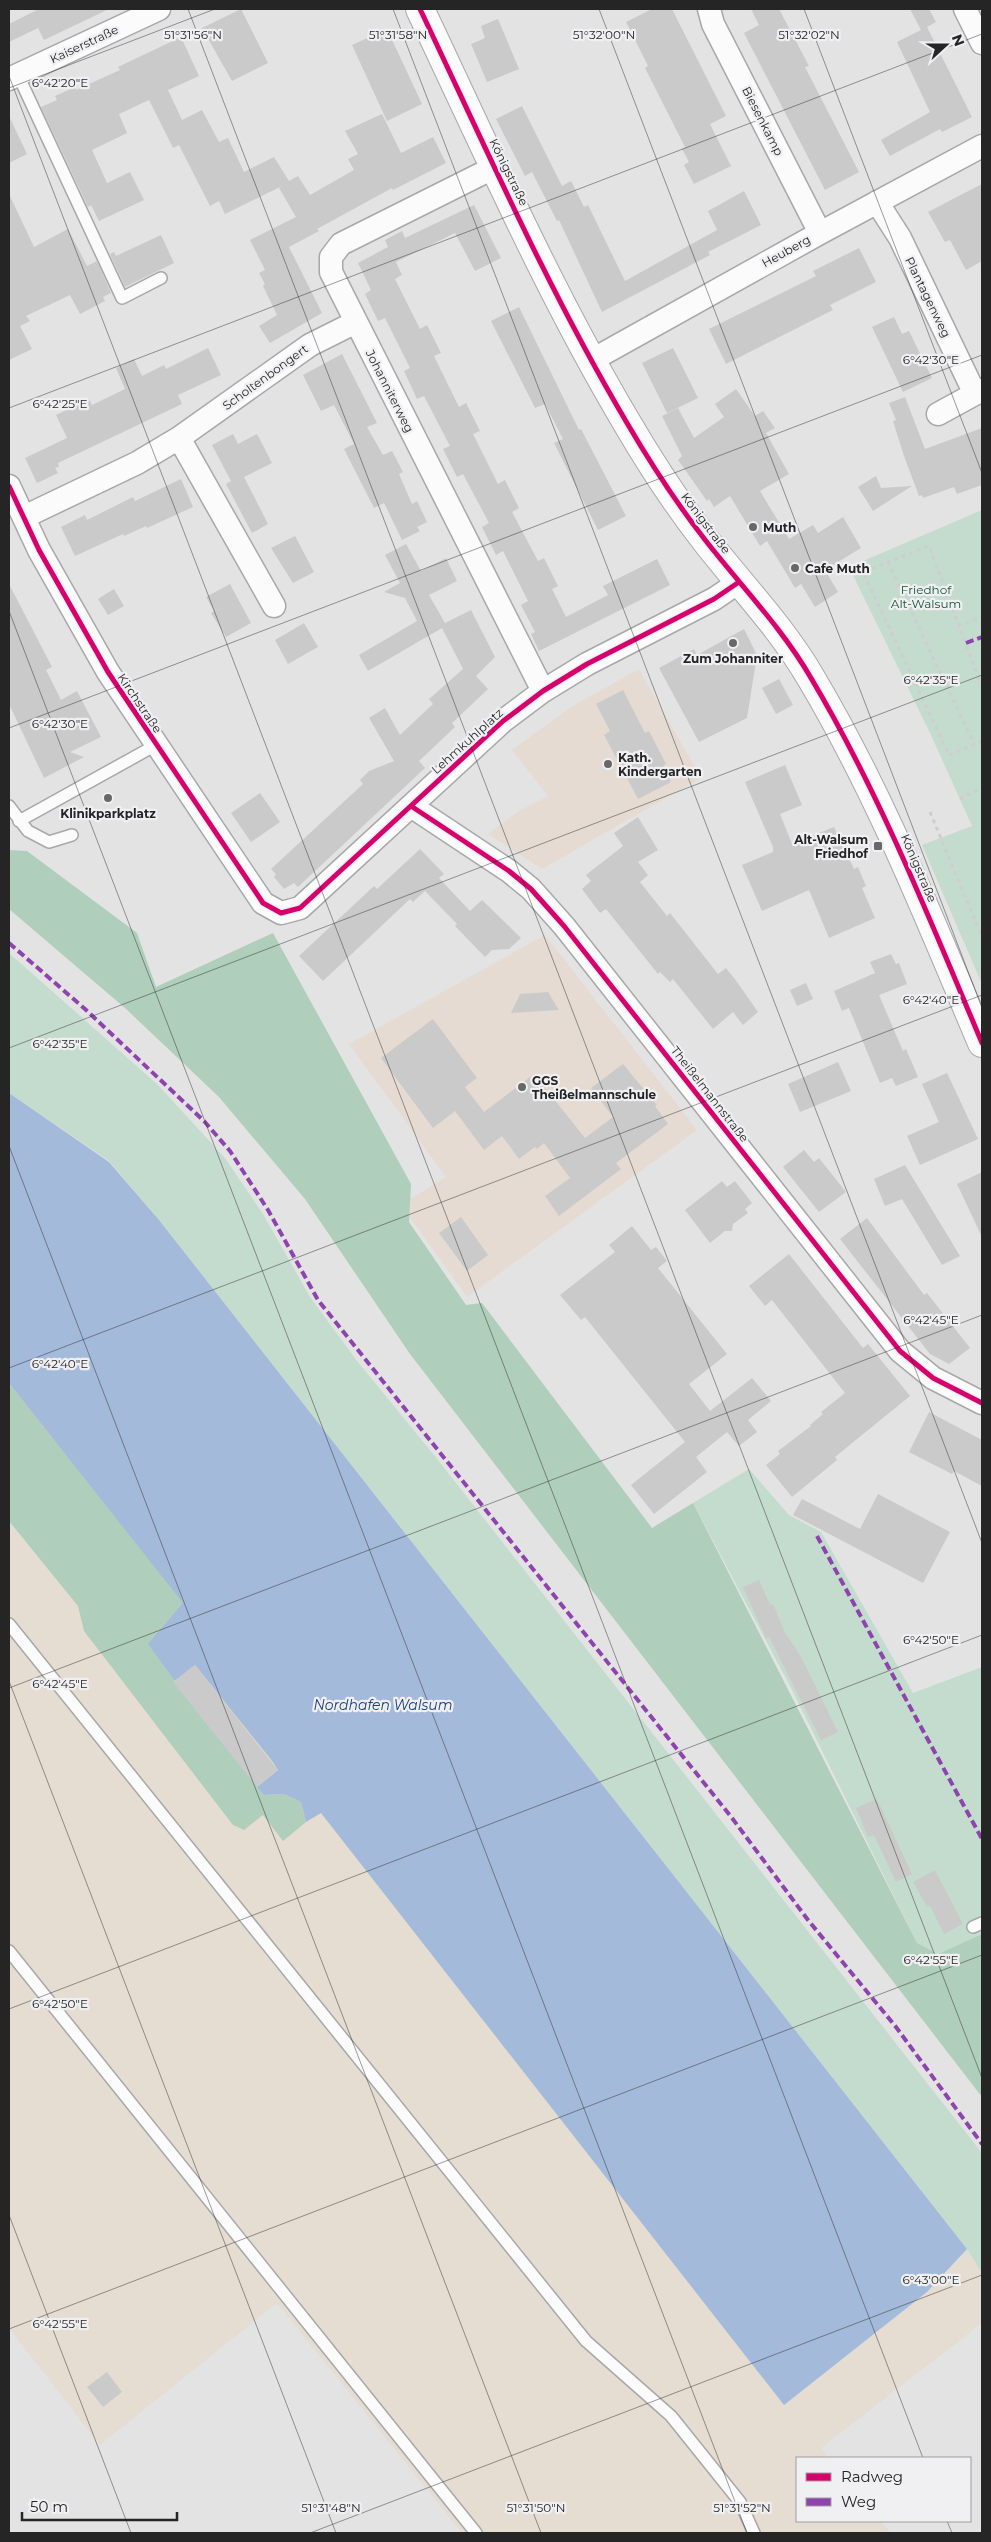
<svg xmlns="http://www.w3.org/2000/svg" width="991" height="2542" font-family="Montserrat,sans-serif">
	<style>
		.industrial { fill: #e5dcd2 }
		.education { fill: #e5dbd2 }
		.green { fill: #c4dccd }
		.forest { fill: #afcebb }
		.water { fill: #a3bada }
		.building { fill: #cbcaca }
		.lines { fill: none; stroke-linecap: round; stroke-linejoin: round }
		.service-casing { stroke: #a8a8a8; stroke-width: 14 }
		.minor-casing { stroke: #a8a8a8; stroke-width: 25 }
		.tertiary-casing { stroke: #a8a8a8; stroke-width: 30 }
		.path { stroke: #cececf; stroke-width: 3; stroke-dasharray: 4 4; stroke-linecap: butt }
		.service { stroke: #fbfbfb; stroke-width: 11 }
		.minor { stroke: #fbfbfb; stroke-width: 22 }
		.tertiary { stroke: #fbfbfb; stroke-width: 28 }
		.quiet { stroke: #8e44ad; stroke-width: 4; stroke-dasharray: 8 4; stroke-linecap: butt }
		.cycleway-casing { stroke: #f0eff2; stroke-width: 8 }
		.cycleway { stroke: #d6006c; stroke-width: 5 }
		.ticks { fill: none; stroke: #252526; stroke-width: 1; stroke-opacity: 0.45 }
		.poi-dot { fill: #686868; stroke: #f0eff2; stroke-width: 2 }
		.labels { text-anchor: middle; dominant-baseline: central; stroke-width: 4.5; stroke-linejoin: round; paint-order: stroke }
		.street-label { font-size: 12px; fill: #252526; stroke: #f0eff2 }
		.poi-label { font-size: 12px; font-weight: bold; fill: #252526; stroke: #f0eff2; text-anchor: start }
		.park-label { font-size: 12px; fill: #115535; stroke: #f0eff2 }
		.water-label { font-size: 14px; font-style: italic; fill: #19427a; stroke: #f0eff2 }
		.ticks-label { font-size: 12px; text-anchor: middle; fill: #252526; stroke: #f0eff2; stroke-width: 4.5; stroke-linejoin: round; paint-order: stroke }
	</style>
	<rect width="100%" height="100%" fill="#e3e3e3"/>
	<!-- industrial -->
	<path class="industrial" d="M9,1383L184,1603L175,1680L195,1665L272,1761L257,1787L301,1802L306,1822L321,1813L869,2337L927,2292L967,2249L982,2273V2323L821,2448L829,2458H797V2521H880L891,2533H462L277,2303L100,2445L9,2328Z"/>
	<!-- education -->
	<path class="education" d="M639,669L701,778L542,869L488,834L519,811L548,796L512,750L571,707Z
		M545,935L697,1130L467,1297L401,1205L446,1177L349,1044Z"/>
	<!-- green -->
	<path class="green" d="M982,510V984L922,845L972,826L931,735L849,567Z
		M9,953L158,1085L225,1158L263,1214L310,1297L357,1361L434,1455L982,2153V2273L967,2249L159,1220L109,1161L9,1093Z
		M749,1469L789,1515L821,1532L913,1693L982,1667V1934L938,1954L917,1943L790,1686L693,1503Z"/>
	<!-- forest -->
	<path class="forest" d="M9,850L27,851L137,933L156,987L273,933L411,1184L409,1222L466,1305L482,1303L652,1528L693,1503L917,1943L938,1954L982,1934V2097L410,1354L305,1199L219,1097L125,1008L9,909Z
		M9,1383L184,1603L174,1682L264,1795L284,1794L301,1802L306,1822L283,1841L263,1815L244,1830L233,1825L84,1631L78,1606L9,1521Z"/>
	<!-- water -->
	<path class="water" d="M9,1093L109,1162L159,1220L967,2249L927,2292L784,2405L321,1813L306,1822L301,1802L284,1794L264,1795L257,1787L278,1770L272,1761L195,1665L175,1681L148,1644L183,1603L9,1383Z"/>
	<!-- building -->
	<path class="building" d="M39,9H109L44,40L38,28L9,42V24Z
		M241,9L268,63L232,81L202,28Z
		M652,9H672L726,116L710,124L731,166L694,184L684,165L689,162L682,149L685,147L645,68L648,66L626,22Z
		M751,9H779L809,66L805,67L859,172L825,190L744,33L759,25Z
		M910,9H929L936,22L927,27L972,117L942,132L940,129L890,156L881,140L930,112L897,42L921,30Z
		M498,19L519,69L487,82L471,44L485,38L481,26Z
		M387,29L422,104L387,121L352,45Z
		M181,37L199,76L168,90L182,120L202,110L219,142L228,138L244,172L274,157L289,181L298,176L310,195L354,170L348,159L358,154L345,131L382,114L401,153L433,137L446,163L393,190L392,188L317,229L319,231L289,247L322,313L270,343L259,326L277,315L263,286L265,284L259,273L265,270L250,240L296,217L279,188L282,186L225,214L219,201L210,206L179,145L173,148L149,100L119,114L127,133L92,150L107,183L130,172L144,200L99,221L91,205L88,207L41,107L57,100L55,96L75,87L76,90L120,70L118,67Z
		M522,106L562,186L571,181L584,207L588,205L625,281L717,230L708,211L744,191L761,225L708,252L710,255L602,312L559,220L557,221L532,172L525,176L496,119Z
		M9,116L27,154L9,163Z
		M982,184V261L966,270L950,240L945,242L928,212Z
		M9,194L34,247L68,229L87,266L97,261L111,293L103,297L105,301L80,314L70,295L26,316L30,321L20,326L32,349L9,360Z
		M474,205L501,258L475,271L455,233L396,262L402,275L395,279L420,329L427,325L441,353L434,356L459,407L466,403L480,431L473,434L498,484L505,480L519,508L512,512L538,561L544,558L558,586L552,589L566,617L608,595L603,586L657,559L670,585L539,651L531,634L535,632L521,605L528,601L503,551L496,555L482,527L489,523L463,474L457,477L443,449L450,446L424,396L417,399L404,371L410,368L385,318L378,321L365,294L371,290L358,263L388,247L385,240L402,231L405,238Z
		M161,235L174,263L125,287L110,254L114,252L116,256Z
		M859,248L876,282L830,305L833,310L726,364L709,329L816,276L813,271Z
		M519,307L579,430L581,429L626,516L598,530L554,443L563,439L545,404L535,408L491,321Z
		M894,317L902,334L909,331L932,378L903,392L872,327Z
		M208,348L221,375L178,395L182,404L58,463L59,467L55,468L58,473L37,483L25,458L67,438L56,415L89,399L92,405L125,389L116,368L134,359L142,376L164,365L166,369Z
		M673,348L698,398L667,413L642,363Z
		M342,354L377,423L367,427L383,455L392,451L403,472L399,474L412,504L417,501L427,522L417,527L420,531L402,540L384,503L374,508L344,449L354,444L334,405L321,411L303,375Z
		M736,389L755,416L763,411L775,428L766,433L789,474L760,491L789,539L813,525L818,533L843,517L861,548L825,570L838,592L815,607L801,584L795,588L767,541L760,546L730,496L714,507L709,499L707,501L678,460L682,456L662,416L678,408L694,438L724,417L715,404Z
		M905,397L925,449L982,428V485L957,494L954,487L923,498L922,495L919,496L904,456L893,421L896,420L889,403Z
		M233,434L238,444L257,434L272,463L244,477L268,524L252,533L226,484L231,481L212,445Z
		M876,476L881,488L912,486L873,511L858,487Z
		M181,479L193,507L147,528L146,526L124,536L123,534L75,556L61,527L85,515L87,520L133,497L135,501Z
		M295,536L314,572L293,583L271,548Z
		M406,544L421,571L446,558L457,581L429,595L445,623L471,610L495,657L476,676L488,689L452,723L455,727L419,761L425,768L298,887L294,883L284,889L274,877L276,874L271,869L363,784L360,780L369,771L394,761L369,718L385,708L400,735L433,704L429,699L463,669L442,628L368,671L359,655L417,621L405,598L384,592L400,583L385,555Z
		M9,584L52,667L46,670L61,700L77,691L101,737L70,752L84,757L44,778L9,704Z
		M230,584L251,623L226,637L211,613L214,611L206,597Z
		M114,589L124,606L108,615L98,599Z
		M304,623L318,647L288,664L275,640Z
		M744,629L757,655L747,718L699,742L659,668L694,649L697,655Z
		M779,679L793,705L776,714L762,688Z
		M623,690L645,733L649,731L666,764L663,766L671,782L638,799L604,735L610,731L596,704Z
		M785,765L802,805L780,814L792,844L834,827L854,869L858,867L866,886L862,888L875,918L829,938L809,890L762,911L742,865L773,852V847L745,782Z
		M260,793L280,822L251,842L231,813Z
		M638,817L658,850L638,862L648,875L640,882L667,916L670,913L718,974L726,968L737,982L758,1012L743,1025L733,1012L713,1029L673,979L670,982L660,972L658,974L606,909L600,913L582,889L591,881L586,875L623,846L614,833Z
		M420,849L444,874L439,878L470,911L482,900L521,938L509,949L492,950L485,957L455,926L457,924L425,891L413,902L410,899L323,981L299,956L374,886L377,889Z
		M891,954L896,964L899,963L907,984L879,995L903,1051L906,1049L918,1077L896,1086L892,1078L880,1083L849,1008L842,1011L834,991L875,973L870,962Z
		M806,983L813,999L797,1006L790,990Z
		M548,992L559,1010L511,1013L520,994Z
		M433,1019L477,1078L465,1087L484,1112L534,1074L585,1138L613,1117L591,1088L623,1064L657,1105L655,1106L668,1124L616,1163L621,1169L559,1216L545,1196L570,1178L544,1143L537,1149L535,1147L519,1159L502,1136L484,1150L455,1111L433,1128L381,1058Z
		M838,1062L851,1091L800,1112L788,1084Z
		M947,1073L978,1139L920,1165L907,1136L939,1122L922,1084Z
		M804,1150L814,1162L819,1158L846,1192L819,1212L783,1167Z
		M905,1165L960,1256L942,1265L902,1199L885,1206L874,1179Z
		M982,1172V1237L957,1184Z
		M722,1181L727,1187L735,1181L752,1203L745,1209L748,1213L733,1224L732,1231H725L710,1243L685,1210Z
		M461,1217L488,1255L467,1271L439,1233Z
		M867,1218L924,1295L927,1293L970,1348L949,1364L930,1354L840,1239Z
		M632,1226L651,1250L656,1247L667,1261L658,1268L727,1354L689,1384L710,1411L752,1378L771,1401L748,1420L757,1432L739,1446L727,1432L696,1457L707,1472L654,1514L631,1485L685,1442L585,1317L581,1320L560,1295L615,1252L609,1245Z
		M789,1254L863,1348L868,1344L910,1396L835,1457L837,1460L792,1497L766,1465L780,1454L778,1451L811,1426L810,1425L823,1414L821,1412L845,1393L772,1300L765,1306L749,1286Z
		M929,1412L982,1440V1486L954,1471L952,1474L909,1452Z
		M878,1494L950,1532L923,1583L793,1515L802,1499L860,1529Z
		M759,1580L770,1605L773,1604L785,1633L800,1655L838,1732L821,1740L769,1637L766,1638L743,1587Z
		M195,1665L278,1770L257,1787L173,1682Z
		M877,1799L912,1874L896,1882L874,1835L868,1837L856,1808Z
		M935,1870L963,1924L944,1934L930,1906L927,1907L913,1882Z
		M107,2372L122,2392L103,2407L87,2387Z"/>
	<g class="lines">
		<!-- service casing -->
		<g class="service-casing">
			<path id="service" d="M18,75L122,298L161,278
				M9,806L28,831L49,842L72,835
				M19,821L156,745
				M9,1624L586,2341L671,2416L740,2502L754,2533
				M973,1927L982,1923
				M9,1951L476,2533"/>
		</g>
		<!-- minor casing -->
		<g class="minor-casing">
			<path id="minor" d="M709,9L713,24L820,233
				M965,9L982,43
				M9,79L159,9
				M495,167L341,244L331,257V272L543,691
				M877,202L900,238L975,394
				M592,360L820,233L982,146
				M938,414L982,390
				M179,438L274,606
				M9,486L39,550L108,672L263,903L281,913L300,908L503,721L543,691L587,664L714,599L739,582
				M24,517L137,463L179,438L310,345L356,322
				M411,806L509,871L531,889L564,926L900,1351L933,1378L982,1403"/>
		</g>
		<!-- tertiary casing -->
		<g class="tertiary-casing">
			<path id="tertiary" d="M420,9C486,148 548,290 627,423C651,464 677,504 706,541C742,587 782,628 811,678C880,794 930,920 982,1043"/>
		</g>
		<!-- path -->
		<path class="path" d="M888,562L974,744
			M958,626L982,617
			M982,687L929,546L863,572L949,755L982,741
			M960,799L982,788
			M930,812L982,937"/>
		<!-- service -->
		<use href="#service" class="service"/>
		<!-- minor -->
		<use href="#minor" class="minor"/>
		<!-- tertiary -->
		<use href="#tertiary" class="tertiary"/>
		<!-- quiet -->
		<path class="quiet" d="M966,643L982,637
			M9,943L85,1009L204,1121L230,1151L268,1210L318,1300L732,1818L808,1920L896,2027L982,2144
			M817,1536L982,1839"/>
		<!-- cycleway casing -->
		<g class="cycleway-casing">
			<path id="cycleway" d="M420,9C486,148 548,290 627,423C651,464 677,504 706,541C742,587 782,628 811,678C880,794 930,920 982,1043
				M9,486L39,550L108,672L263,903L281,913L300,908L503,721L543,691L587,664L714,599L739,582
				M411,806L509,871L531,889L564,926L900,1351L933,1378L982,1403"/>
		</g>
		<!-- cycleway -->
		<use href="#cycleway" class="cycleway"/>
	</g>
	<!-- ticks -->
	<path class="ticks" d="M188,9L982,2078M393,9L982,1543M599,9L982,1008M804,9L982,473M9,76L923,2458M9,88L215,9M9,408L982,34M9,611L747,2533M9,728L982,355M9,1048L982,675M9,1146L541,2533M9,1368L982,995M9,1681L336,2533M9,1688L982,1315M9,2009L982,1635M9,2215L131,2533M9,2329L982,1955M947,2521L952,2533M310,2533L982,2275"/>
	<!-- markers -->
	<g class="poi-dot">
		<circle cx="753" cy="527" r="5"/>
		<circle cx="795" cy="568" r="5"/>
		<circle cx="733" cy="643" r="5"/>
		<circle cx="608" cy="764" r="5"/>
		<circle cx="108" cy="798" r="5"/>
		<rect x="873" y="841" width="10" height="10" rx="2.5"/>
		<circle cx="522" cy="1087" r="5"/>
	</g>
	<g class="labels">
		<!-- street labels -->
		<g class="street-label">
			<text transform="translate(84 44) rotate(-25)">Kaiserstraße</text>
			<text transform="translate(763 121) rotate(63)">Biesenkamp</text>
			<text transform="translate(509 172) rotate(64)">Königstraße</text>
			<text transform="translate(786 251) rotate(-29)">Heuberg</text>
			<text transform="translate(928 297) rotate(64)">Plantagenweg</text>
			<text transform="translate(265 377) rotate(-36)">Scholtenbongert</text>
			<text transform="translate(390 391) rotate(63)">Johanniterweg</text>
			<text transform="translate(706 523) rotate(53)">Königstraße</text>
			<text transform="translate(140 703) rotate(56)">Kirchstraße</text>
			<text transform="translate(467 741) rotate(-42)">Lehmkuhlplatz</text>
			<text transform="translate(919 868) rotate(67)">Königstraße</text>
			<text transform="translate(710 1094) rotate(52)">Theißelmannstraße</text>
		</g>
		<!-- poi labels -->
		<g class="poi-label">
			<text x="763" y="527">Muth</text>
			<text x="805" y="568">Cafe Muth</text>
			<text x="733" y="658" text-anchor="middle">Zum Johanniter</text>
			<text x="618" y="757">Kath.<tspan x="618" dy="14">Kindergarten</tspan></text>
			<text x="108" y="813" text-anchor="middle">Klinikparkplatz</text>
			<text x="868" y="839" text-anchor="end">Alt-Walsum<tspan x="868" dy="14">Friedhof</tspan></text>
			<text x="532" y="1080">GGS<tspan x="532" dy="14">Theißelmannschule</tspan></text>
		</g>
		<!-- park labels -->
		<g class="park-label">
			<text x="926" y="589">Friedhof<tspan x="926" dy="14">Alt-Walsum</tspan></text>
		</g>
		<!-- water labels -->
		<g class="water-label">
			<text x="383" y="1705">Nordhafen Walsum</text>
		</g>
	</g>
	<g class="ticks-label">
		<text x="398" y="39">51°31'58"N</text>
		<text x="193" y="39">51°31'56"N</text>
		<text x="604" y="39">51°32'00"N</text>
		<text x="809" y="39">51°32'02"N</text>
		<text x="60" y="87">6°42'20"E</text>
		<text x="931" y="364">6°42'30"E</text>
		<text x="60" y="408">6°42'25"E</text>
		<text x="931" y="684">6°42'35"E</text>
		<text x="60" y="728">6°42'30"E</text>
		<text x="931" y="1004">6°42'40"E</text>
		<text x="60" y="1048">6°42'35"E</text>
		<text x="931" y="1324">6°42'45"E</text>
		<text x="60" y="1368">6°42'40"E</text>
		<text x="931" y="1644">6°42'50"E</text>
		<text x="60" y="1688">6°42'45"E</text>
		<text x="931" y="1964">6°42'55"E</text>
		<text x="60" y="2008">6°42'50"E</text>
		<text x="931" y="2284">6°43'00"E</text>
		<text x="60" y="2328">6°42'55"E</text>
		<text x="331" y="2512">51°31'48"N</text>
		<text x="536" y="2512">51°31'50"N</text>
		<text x="742" y="2512">51°31'52"N</text>
	</g>
	<!-- border -->
	<rect width="991" height="2542" fill="none" stroke="#252526" stroke-width="20"/>
	<!-- legend -->
	<rect x="796" y="2457" width="175" height="65" fill="#f0eff2" stroke="#9f9ea0"/>
	<rect x="806" y="2473" width="25" height="8" fill="#d6006c" stroke="#9f9ea0"/>
	<text x="841" y="2482" font-size="15" fill="#252526">Radweg</text>
	<rect x="806" y="2498" width="25" height="8" fill="#8e44ad" stroke="#9f9ea0"/>
	<text x="841" y="2507" font-size="15" fill="#252526">Weg</text>
	<!-- north arrow -->
	<g transform="translate(946 45) rotate(69)" stroke="#f0eff2" stroke-width="4" paint-order="stroke">
	<path d="M0-4L9 19L0 12L-9 19Z" fill="#252526"/>
	<text y="-8" font-size="14" font-weight="bold" text-anchor="middle" fill="#252526">N</text>
	</g>
	<!-- scale -->
	<path d="M22 2512v8h155v-8" fill="none" stroke="#252526" stroke-width="2.5"/>
	<text x="30" y="2512" font-size="15" fill="#252526" stroke="#f0eff2" stroke-width="4" paint-order="stroke">50 m</text>
</svg>
